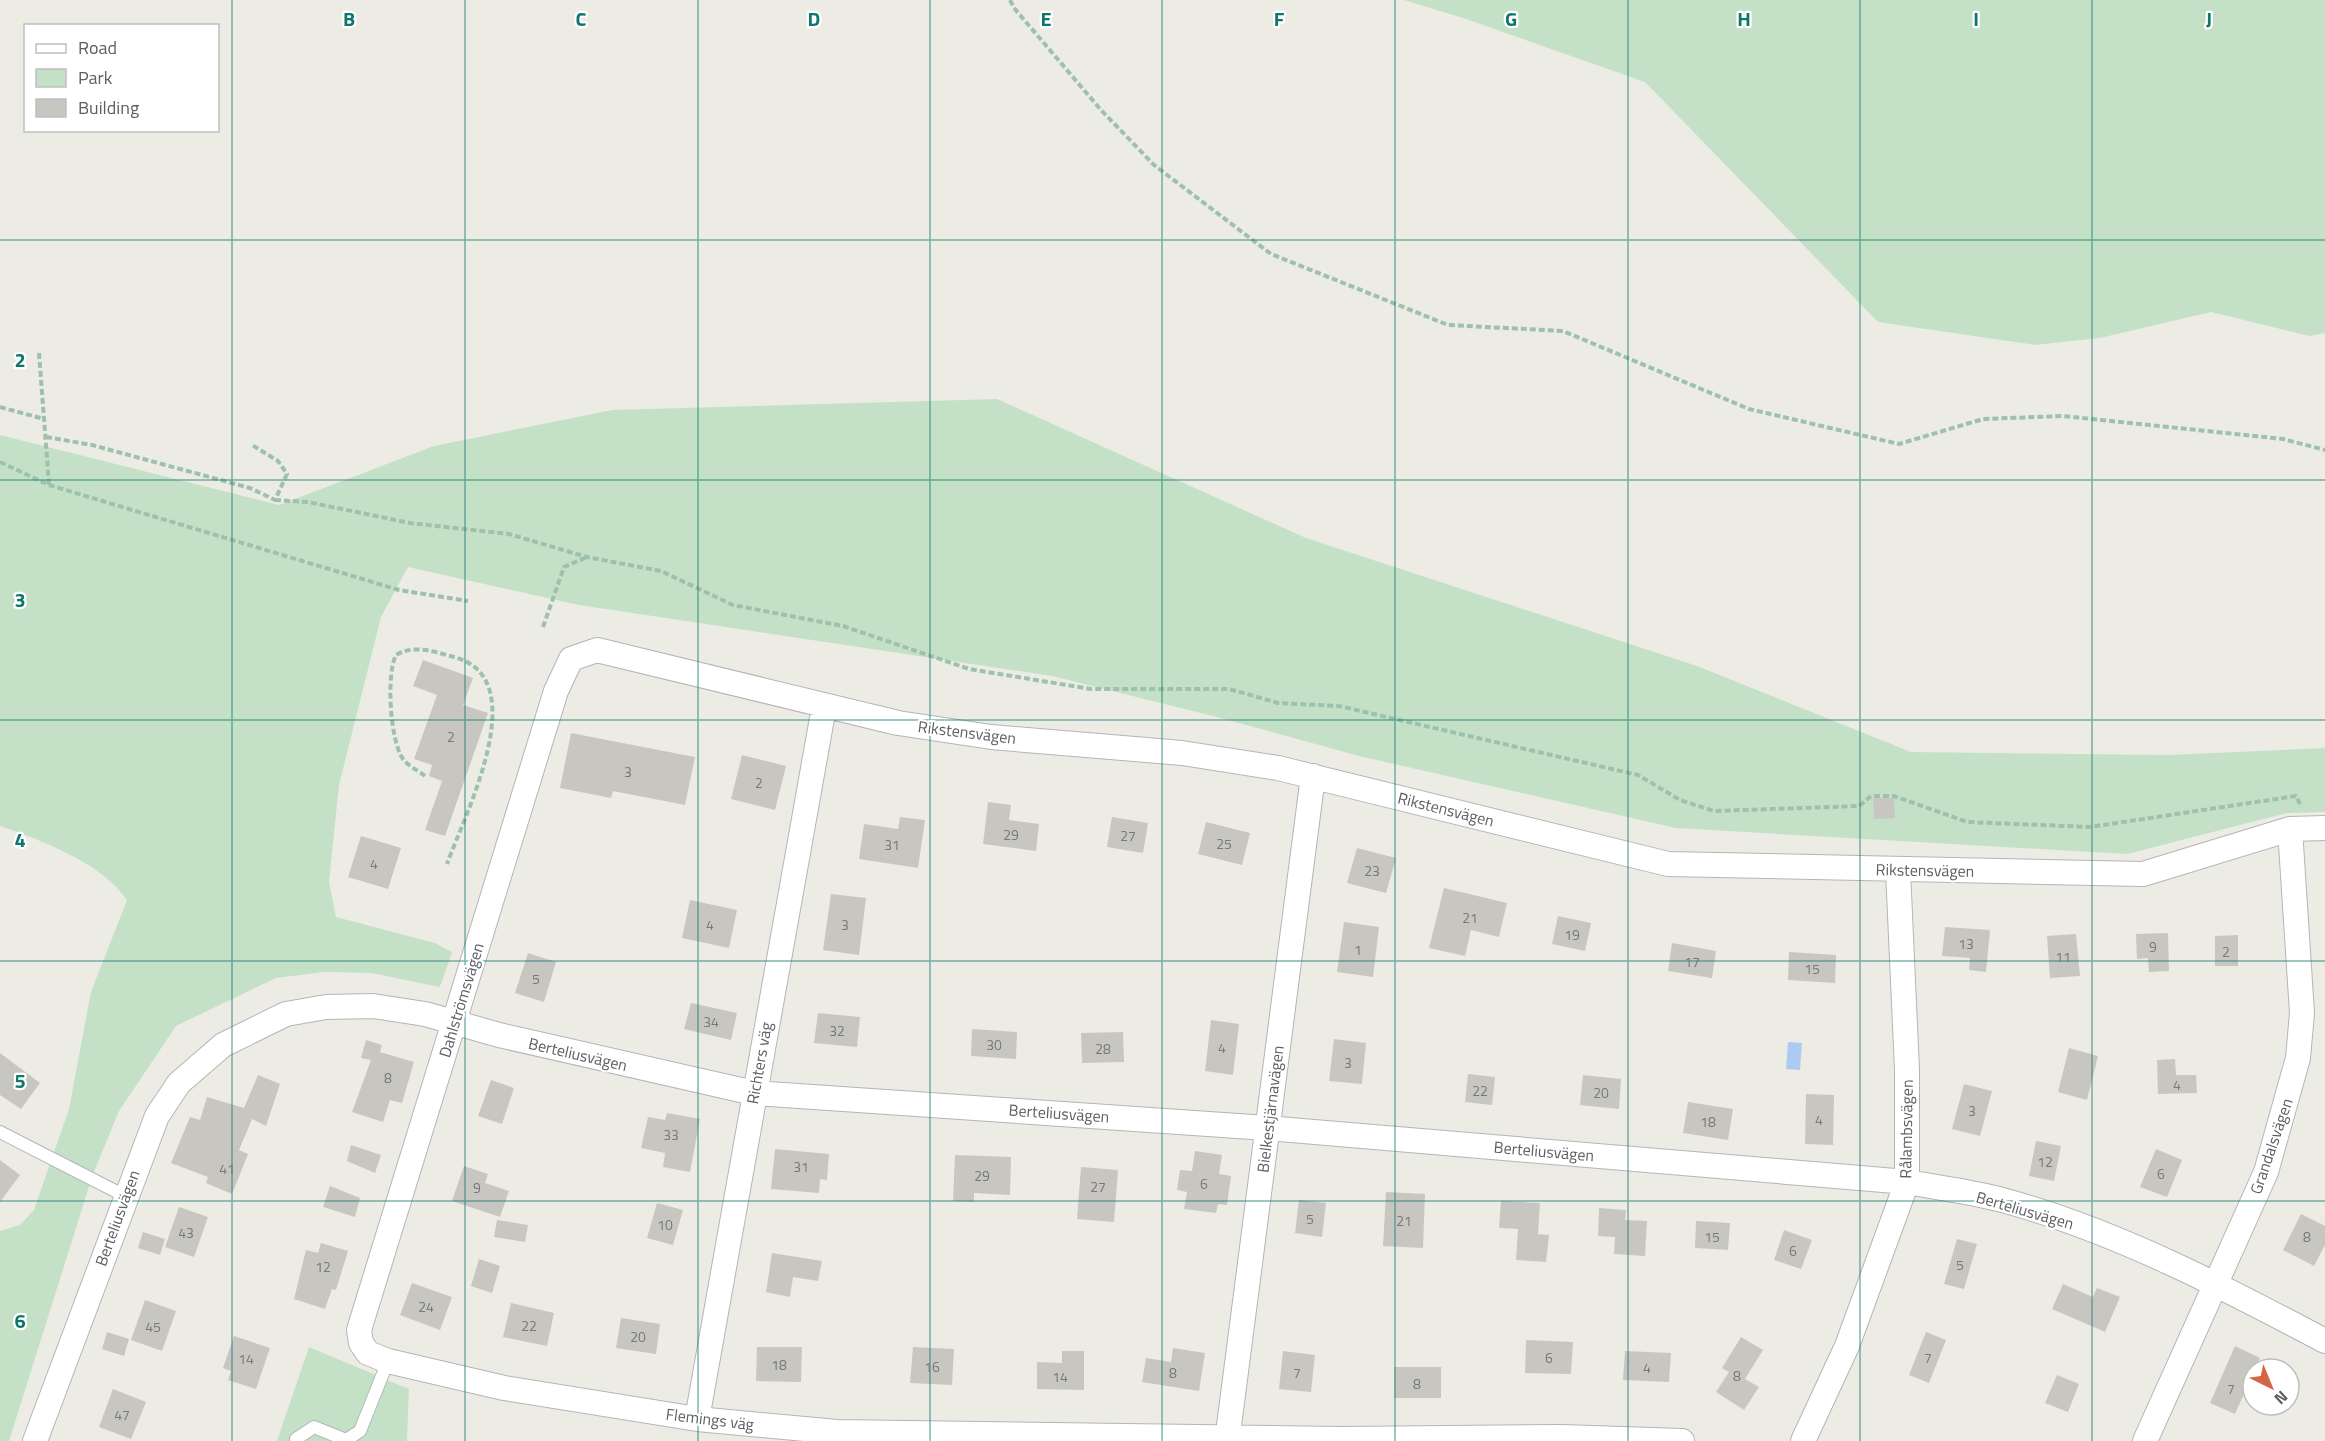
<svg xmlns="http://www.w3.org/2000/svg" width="2325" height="1441" font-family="'Titillium Web',sans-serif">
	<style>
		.green { fill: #c4e1c8 }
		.water { fill: #adcaf3 }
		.building { fill: #c8c6c0 }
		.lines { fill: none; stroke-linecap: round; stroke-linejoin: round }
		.service-casing { stroke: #b4b5b9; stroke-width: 14 }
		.minor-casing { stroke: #b4b5b9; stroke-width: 26 }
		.path { stroke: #9ec1ad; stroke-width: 4; stroke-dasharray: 6 3; stroke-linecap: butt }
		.service { stroke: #fff; stroke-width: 12 }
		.minor { stroke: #fff; stroke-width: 24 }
		.grid { fill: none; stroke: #0f766e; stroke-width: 1.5; stroke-opacity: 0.55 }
		.labels { text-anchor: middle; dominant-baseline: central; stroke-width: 4.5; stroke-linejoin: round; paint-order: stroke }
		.number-label { font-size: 14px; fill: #77787a }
		.street-label { font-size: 16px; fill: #5c5e62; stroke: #fff }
		.grid-label { font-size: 20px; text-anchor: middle; font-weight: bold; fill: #0f766e; stroke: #fff; stroke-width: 4.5; stroke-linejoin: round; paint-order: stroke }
	</style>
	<rect width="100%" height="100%" fill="#ecece4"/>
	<!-- green -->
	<path class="green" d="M1404,0H2325V333L2310,336L2211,312L2100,338L2035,345L1878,322L1645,82L1466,19Z
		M997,399L1306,538L1697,666L1911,752L2168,755L2325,748V812L2287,813L2127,854L1676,828L1359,756L1217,717L1052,676L579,605L408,567L381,617L339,785L329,882L336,917L435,943L452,952L441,984L439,987L372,973L324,972L276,978L176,1026L119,1111L93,1174L9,1441H0V1231L20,1225L34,1210L69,1109L91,992L127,900C102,863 41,840 0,826V435L279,505L434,446L612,410Z
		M309,1347L409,1389L407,1441H277Z"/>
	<!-- water -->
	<path class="water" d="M1788,1042L1802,1043L1800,1070L1786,1069Z"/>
	<!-- building -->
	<path class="building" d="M423,660L473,678L463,705L488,713L445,836L425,830L442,781L429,776L432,765L414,759L437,695L413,686Z
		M571,733L695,757L685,805L613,791L611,798L560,788Z
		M742,755L786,766L775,810L731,799Z
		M1873,798H1894L1895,818L1874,819Z
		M988,802L1011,805L1009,820L1039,824L1036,851L983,844Z
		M900,817L925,820L918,868L859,859L864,824L898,829Z
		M1112,817L1148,823L1143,853L1107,847Z
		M1206,822L1250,833L1242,865L1198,854Z
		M361,836L401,848L388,889L348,877Z
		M1357,848L1396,858L1386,893L1347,883Z
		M1444,888L1507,903L1499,937L1471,930L1465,956L1429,948Z
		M831,894L866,898L859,955L823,950Z
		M690,900L737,910L729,948L682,938Z
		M1558,916L1591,923L1585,951L1552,944Z
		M1344,922L1379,927L1373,977L1337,972Z
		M1945,927L1990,930L1986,972L1969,970L1970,958L1942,956Z
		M2168,933L2169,971L2149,972L2148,958L2137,959L2136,934Z
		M2076,934L2080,976L2050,978L2047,936Z
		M2238,935V966H2215V936Z
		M1672,943L1716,951L1712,978L1668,971Z
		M1789,952L1836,955L1835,983L1788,980Z
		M528,953L556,962L544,1002L515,993Z
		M691,1003L737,1013L731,1040L684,1029Z
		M818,1013L860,1017L857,1047L814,1043Z
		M1211,1020L1239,1024L1233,1075L1205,1071Z
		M972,1029L1017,1032L1016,1059L971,1056Z
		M1123,1032L1124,1062L1082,1063L1081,1033Z
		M1334,1039L1366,1043L1362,1084L1329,1081Z
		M366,1040L382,1045L380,1052L414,1062L402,1103L390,1100L383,1122L352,1112L371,1060L361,1058Z
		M2069,1048L2098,1056L2087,1100L2058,1092Z
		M0,1053L40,1083L21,1109L0,1095Z
		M2175,1059L2176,1075H2196L2197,1093L2158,1094L2157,1060Z
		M1468,1074L1495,1077L1492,1105L1465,1102Z
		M258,1075L280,1084L266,1126L252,1119L239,1150L248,1154L232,1194L206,1183L208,1177L171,1163L190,1117L200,1120L207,1097L244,1108Z
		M1583,1075L1621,1079L1619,1109L1580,1105Z
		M491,1080L514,1088L502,1124L478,1116Z
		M1964,1084L1992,1091L1980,1136L1952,1129Z
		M1806,1094L1834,1095L1833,1145L1805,1144Z
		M1688,1102L1733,1109L1728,1140L1683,1133Z
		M667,1113L700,1119L690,1172L663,1167L665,1153L641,1148L648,1117L665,1120Z
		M2036,1141L2061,1146L2054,1181L2029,1176Z
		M351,1145L381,1155L375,1173L347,1161Z
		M775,1149L829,1154L827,1180L820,1179L819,1193L771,1189Z
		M2156,1149L2182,1160L2167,1197L2140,1187Z
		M1195,1151L1222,1155L1219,1174L1231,1176L1227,1205L1218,1204L1216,1213L1184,1209L1187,1192L1177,1190L1180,1170L1192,1171Z
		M955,1155L1011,1157L1010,1195L974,1193V1202L953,1201Z
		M0,1160L20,1175L0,1202Z
		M464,1166L488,1174L485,1183L509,1191L500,1217L452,1201Z
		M1081,1167L1118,1170L1114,1222L1077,1219Z
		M330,1186L360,1198L355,1217L323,1207Z
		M1386,1192L1425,1194L1423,1248L1383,1246Z
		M1299,1200L1326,1203L1322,1237L1295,1233Z
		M1501,1201L1540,1203L1538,1234L1549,1235L1546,1262L1516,1260L1518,1229L1499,1228Z
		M657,1203L683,1210L673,1245L647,1238Z
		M179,1207L208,1217L194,1257L165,1247Z
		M1599,1208L1626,1210L1625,1220L1647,1221L1645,1256L1614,1254L1615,1237L1598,1236Z
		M2301,1214L2325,1226V1245L2314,1266L2283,1250Z
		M497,1220L528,1225L525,1242L494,1237Z
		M1696,1221L1730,1223L1728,1250L1695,1248Z
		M1784,1230L1812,1240L1801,1269L1774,1260Z
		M143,1232L165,1239L160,1255L138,1248Z
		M1957,1239L1977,1244L1964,1289L1944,1284Z
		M321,1243L348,1251L336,1290L332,1289L325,1309L294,1299L306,1250L318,1253Z
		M772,1253L822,1261L818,1281L793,1277L790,1297L766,1292Z
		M479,1259L500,1266L492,1293L471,1286Z
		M412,1283L452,1297L440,1330L400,1315Z
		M2063,1284L2093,1297L2097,1288L2120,1297L2105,1332L2052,1309Z
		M145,1300L176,1311L162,1351L131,1340Z
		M511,1303L554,1313L547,1346L503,1337Z
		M621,1318L660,1324L656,1354L616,1348Z
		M107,1332L129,1339L124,1356L102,1349Z
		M1926,1332L1946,1340L1929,1383L1909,1375Z
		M234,1336L270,1348L256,1389L228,1380L231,1371L223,1368Z
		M1741,1337L1763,1350L1745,1379L1759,1387L1744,1410L1716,1392L1729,1372L1722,1368Z
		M1526,1340L1573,1342L1571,1374L1525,1373Z
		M2235,1346L2260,1358L2235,1414L2210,1403Z
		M757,1347H802L801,1382L756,1381Z
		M913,1347L954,1349L952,1385L910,1383Z
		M1173,1348L1205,1353L1199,1391L1142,1382L1146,1358L1171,1362Z
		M1062,1351H1084V1390L1037,1389V1362L1062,1363Z
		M1283,1351L1315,1355L1311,1392L1279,1389Z
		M1625,1351L1671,1353L1669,1382L1623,1380Z
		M1394,1367H1441V1398H1394Z
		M2057,1375L2079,1384L2068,1412L2045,1403Z
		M113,1389L146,1402L131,1439L99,1427Z"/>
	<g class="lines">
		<!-- service casing -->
		<g class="service-casing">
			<path id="service" d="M0,1132L125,1196
				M296,1439L314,1427L346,1440L360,1431L388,1361"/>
		</g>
		<!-- minor casing -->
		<g class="minor-casing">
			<path id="minor" d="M697,1419L824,707
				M35,1441L157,1116L179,1083L223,1045L286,1014L326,1007L373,1006L425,1014L499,1035L754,1093L1267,1128L1907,1182C1940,1188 1974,1192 2006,1201C2118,1232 2223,1287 2325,1341
				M1227,1441L1313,776
				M1682,1441L1562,1437L1342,1439L837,1432L697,1419L504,1388L388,1361L368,1353L361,1343L359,1330L556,691L571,659L597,650L898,723L991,737L1182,753L1278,768L1668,864L2143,874L2290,829L2325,828
				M1803,1441L1847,1346L1907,1182V1070L1898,870
				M2145,1441L2266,1172L2298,1058L2302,1013L2290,829"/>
		</g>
		<!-- path -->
		<path class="path" d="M1010,0L1014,8L1101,110L1154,165L1271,254L1448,325L1563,331L1749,409L1899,444L1983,419L2063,416L2283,439L2325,450
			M39,353L49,485
			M0,407L44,419
			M46,437L92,445L250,488L275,500L287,474L278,461L252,445
			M0,462L49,485L399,590L468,601
			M275,500L308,502L410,523L509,534L587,557L661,571L733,605L843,626L969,669L1091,689H1229L1278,703L1339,706L1638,775L1680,800L1714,811L1859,806L1871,796H1894L1967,822L2090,827L2296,796L2301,806
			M543,627L564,567L587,557
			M425,776C419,771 408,766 403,759C390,741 386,674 396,655C414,644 435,652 454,657C536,678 464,816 447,864"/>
		<!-- service -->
		<use href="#service" class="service"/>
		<!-- minor -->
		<use href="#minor" class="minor"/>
	</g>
	<!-- grid -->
	<path class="grid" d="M232,0V1441M465,0V1441M698,0V1441M930,0V1441M1162,0V1441M1395,0V1441M1628,0V1441M1860,0V1441M2092,0V1441M0,240H2325M0,480H2325M0,720H2325M0,961H2325M0,1201H2325"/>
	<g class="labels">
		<!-- number labels -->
		<g class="number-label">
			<text x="451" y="736">2</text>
			<text x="628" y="771">3</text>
			<text x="759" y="782">2</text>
			<text x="1011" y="834">29</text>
			<text x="1128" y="835">27</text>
			<text x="1224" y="843">25</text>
			<text x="892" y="844">31</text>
			<text x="374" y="863">4</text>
			<text x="1372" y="870">23</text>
			<text x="1470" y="917">21</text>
			<text x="710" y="924">4</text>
			<text x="845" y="924">3</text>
			<text x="1572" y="934">19</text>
			<text x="1966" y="943">13</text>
			<text x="2153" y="946">9</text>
			<text x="1358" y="949">1</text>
			<text x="2226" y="951">2</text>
			<text x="2063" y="956">11</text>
			<text x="1692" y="961">17</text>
			<text x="1812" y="968">15</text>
			<text x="536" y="978">5</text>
			<text x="711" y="1021">34</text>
			<text x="837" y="1030">32</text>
			<text x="994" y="1044">30</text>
			<text x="1222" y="1047">4</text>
			<text x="1103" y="1048">28</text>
			<text x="1348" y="1062">3</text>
			<text x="388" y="1077">8</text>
			<text x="2177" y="1084">4</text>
			<text x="1480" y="1090">22</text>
			<text x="1601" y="1092">20</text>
			<text x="1972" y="1110">3</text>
			<text x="1819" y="1119">4</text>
			<text x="1708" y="1121">18</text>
			<text x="671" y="1134">33</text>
			<text x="2045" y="1161">12</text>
			<text x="801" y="1166">31</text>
			<text x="227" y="1168">41</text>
			<text x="2161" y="1173">6</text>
			<text x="982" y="1175">29</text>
			<text x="1204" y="1183">6</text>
			<text x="1098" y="1186">27</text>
			<text x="477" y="1187">9</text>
			<text x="1310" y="1218">5</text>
			<text x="1404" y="1220">21</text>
			<text x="665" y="1224">10</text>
			<text x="186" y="1232">43</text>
			<text x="1712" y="1236">15</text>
			<text x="2307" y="1236">8</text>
			<text x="1793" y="1250">6</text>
			<text x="1960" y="1264">5</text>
			<text x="323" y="1266">12</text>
			<text x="426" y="1306">24</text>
			<text x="529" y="1325">22</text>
			<text x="153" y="1326">45</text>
			<text x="638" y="1336">20</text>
			<text x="1549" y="1357">6</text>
			<text x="1928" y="1357">7</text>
			<text x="246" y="1358">14</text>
			<text x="779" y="1364">18</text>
			<text x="932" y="1366">16</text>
			<text x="1647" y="1367">4</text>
			<text x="1173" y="1372">8</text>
			<text x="1297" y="1372">7</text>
			<text x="1737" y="1375">8</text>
			<text x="1060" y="1376">14</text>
			<text x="1417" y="1383">8</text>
			<text x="2231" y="1388">7</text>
			<text x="122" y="1414">47</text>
		</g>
		<!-- street labels -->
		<g class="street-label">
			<text transform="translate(967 732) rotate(7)">Rikstensvägen</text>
			<text transform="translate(1446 809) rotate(14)">Rikstensvägen</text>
			<text transform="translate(1925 870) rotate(1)">Rikstensvägen</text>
			<text transform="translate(461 1000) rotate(-73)">Dahlströmsvägen</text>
			<text transform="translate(578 1054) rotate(13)">Berteliusvägen</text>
			<text transform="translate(759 1063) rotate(-80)">Richters väg</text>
			<text transform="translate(1270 1109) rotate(-83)">Bielkestjärnavägen</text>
			<text transform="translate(1059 1113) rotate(4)">Berteliusvägen</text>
			<text transform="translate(1906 1129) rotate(-89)">Rålambsvägen</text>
			<text transform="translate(2271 1146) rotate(-71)">Grandalsvägen</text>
			<text transform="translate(1544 1151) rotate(5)">Berteliusvägen</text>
			<text transform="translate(2025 1210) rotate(16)">Berteliusvägen</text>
			<text transform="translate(117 1218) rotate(-70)">Berteliusvägen</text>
			<text transform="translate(710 1419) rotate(7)">Flemings väg</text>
		</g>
	</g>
	<g class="grid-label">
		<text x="349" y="26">B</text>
		<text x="581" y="26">C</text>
		<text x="814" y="26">D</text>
		<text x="1046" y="26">E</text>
		<text x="1279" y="26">F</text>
		<text x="1511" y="26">G</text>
		<text x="1744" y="26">H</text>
		<text x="1976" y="26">I</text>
		<text x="2209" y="26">J</text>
		<text x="20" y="367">2</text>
		<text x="20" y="607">3</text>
		<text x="20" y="847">4</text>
		<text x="20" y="1088">5</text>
		<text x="20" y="1328">6</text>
	</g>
	<!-- legend -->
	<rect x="24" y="24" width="195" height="108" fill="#ffffff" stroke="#bebfc0" stroke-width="1.5"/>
	<rect x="36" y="44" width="30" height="9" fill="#ffffff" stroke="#bebfc0" stroke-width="1.5"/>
	<text x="78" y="54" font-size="18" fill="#5c5e62">Road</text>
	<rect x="36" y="69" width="30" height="18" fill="#c4e1c8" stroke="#bebfc0" stroke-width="1.5"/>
	<text x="78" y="84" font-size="18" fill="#5c5e62">Park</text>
	<rect x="36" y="99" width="30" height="18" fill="#c8c6c0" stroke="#bebfc0" stroke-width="1.5"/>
	<text x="78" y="114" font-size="18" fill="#5c5e62">Building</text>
	<!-- north arrow -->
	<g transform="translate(2271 1387) rotate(137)"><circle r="28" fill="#ffffff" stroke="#bebfc0" stroke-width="1.5"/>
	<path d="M0-4.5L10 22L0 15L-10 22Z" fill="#d26645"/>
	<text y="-9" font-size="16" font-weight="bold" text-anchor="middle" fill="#5c5e62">N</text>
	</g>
</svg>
